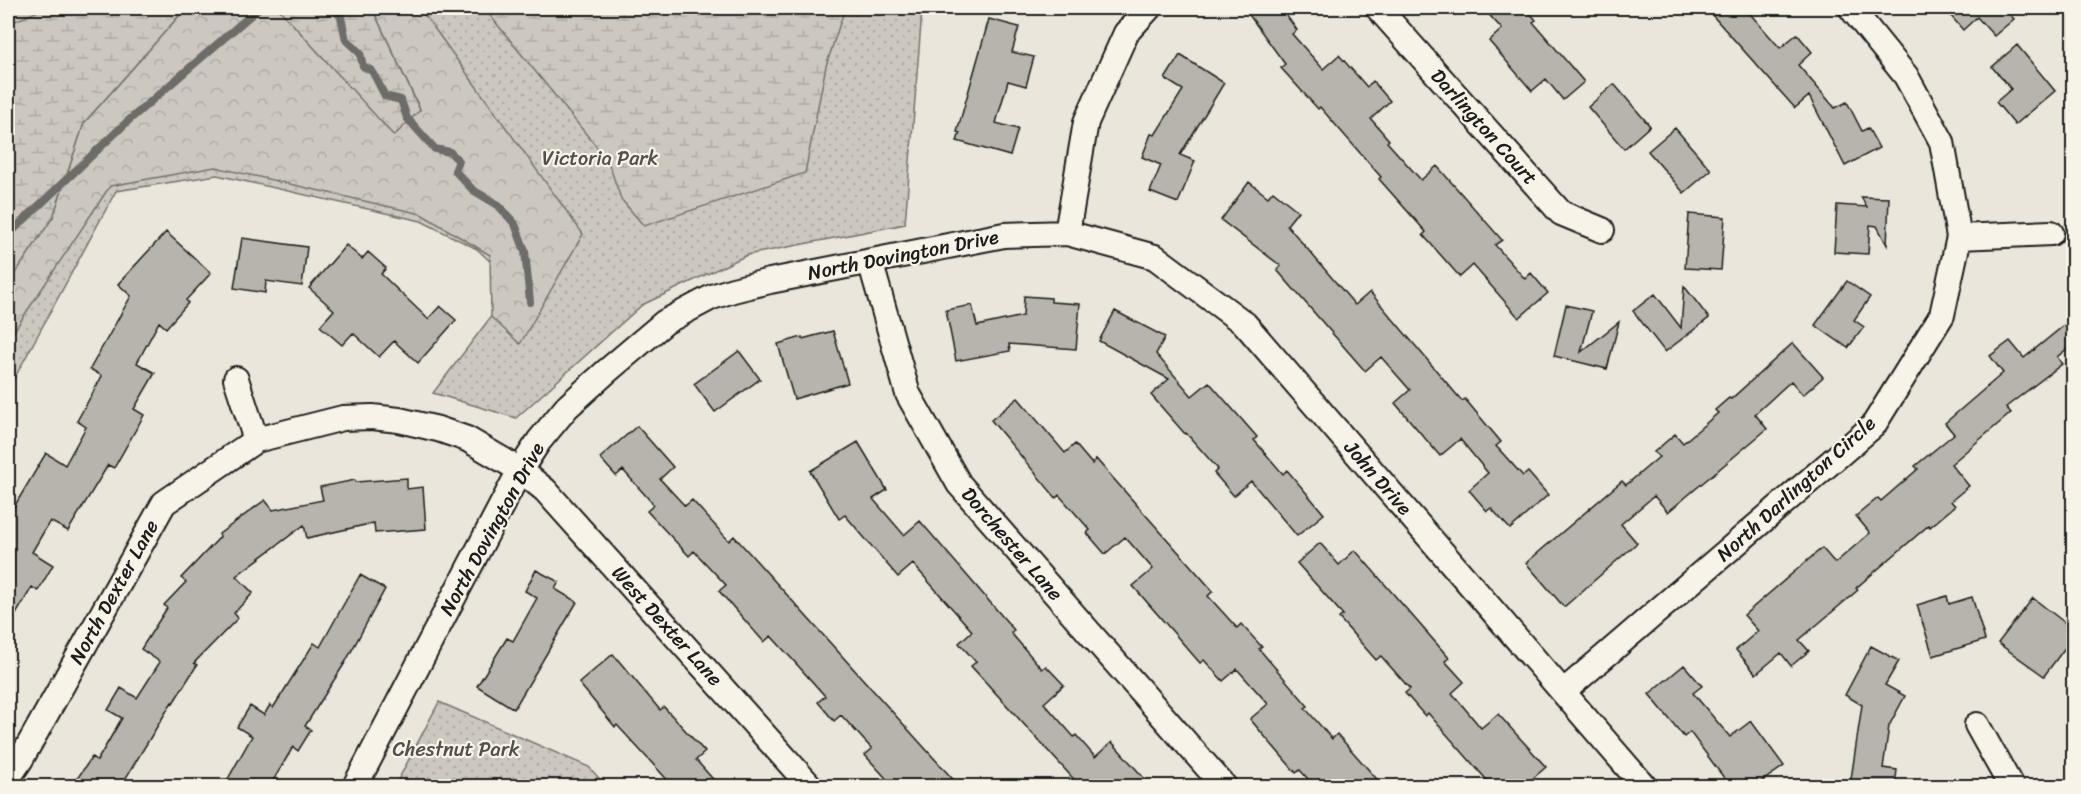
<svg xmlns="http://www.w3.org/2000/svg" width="2081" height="794" font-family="Sriracha,sans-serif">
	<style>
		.grass { fill: url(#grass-dots); stroke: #74726e; stroke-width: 1.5 }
		.forest { fill: url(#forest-crowns); stroke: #74726e; stroke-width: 1.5 }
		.wetland { fill: url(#wetland-marsh); stroke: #74726e; stroke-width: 1.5 }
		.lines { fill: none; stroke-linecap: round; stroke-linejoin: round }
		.stream { stroke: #6d6c68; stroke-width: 8 }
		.building { fill: #b6b4ac; stroke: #1c1c1c; stroke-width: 1.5 }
		.street-casing { stroke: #1c1c1c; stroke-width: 28 }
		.street { stroke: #f7f3e8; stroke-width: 24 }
		.labels { text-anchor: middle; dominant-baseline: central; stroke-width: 4.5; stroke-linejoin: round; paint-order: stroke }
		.street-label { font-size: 20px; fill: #1c1c1c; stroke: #f7f3e8 }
		.park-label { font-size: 20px; fill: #51504d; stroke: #f7f3e8 }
	</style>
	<defs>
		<pattern id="grass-dots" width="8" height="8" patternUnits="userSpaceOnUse" patternTransform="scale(1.5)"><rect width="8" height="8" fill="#ccc8c0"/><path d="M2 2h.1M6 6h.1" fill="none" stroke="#afaba4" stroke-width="1.8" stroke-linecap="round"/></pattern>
		<pattern id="forest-crowns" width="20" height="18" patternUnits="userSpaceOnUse" patternTransform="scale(1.5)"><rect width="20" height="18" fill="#ccc8c0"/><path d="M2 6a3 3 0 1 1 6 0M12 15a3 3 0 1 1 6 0" fill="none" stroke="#afaba4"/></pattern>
		<pattern id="wetland-marsh" width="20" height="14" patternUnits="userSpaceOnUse" patternTransform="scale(1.5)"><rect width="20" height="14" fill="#ccc8c0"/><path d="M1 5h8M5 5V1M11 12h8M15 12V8" fill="none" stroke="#afaba4"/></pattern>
	</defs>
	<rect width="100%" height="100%" fill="#eae6dc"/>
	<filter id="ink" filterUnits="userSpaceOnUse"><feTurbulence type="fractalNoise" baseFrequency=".0167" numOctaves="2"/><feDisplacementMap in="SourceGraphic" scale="12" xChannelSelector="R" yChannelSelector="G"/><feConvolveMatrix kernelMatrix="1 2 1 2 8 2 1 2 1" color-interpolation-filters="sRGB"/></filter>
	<g filter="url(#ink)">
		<!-- grass -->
		<path class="grass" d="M8,8H925L922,11L905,224L747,255L642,305L516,418L433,393L515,285L477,249L421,221L217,175L116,191L8,390Z
			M439,702L589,767L606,786H395Z"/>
		<!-- forest -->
		<path class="forest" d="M186,8H278L394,135L420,109L372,8H421L424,14L583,234L520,344L491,317L490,255L421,214L215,167L110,186L8,340V284L53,217L84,123Z"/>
		<!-- wetland -->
		<path class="wetland" d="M45,8H186L84,123L53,217L8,284V24Z
			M278,8H372L420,110L394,136Z
			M484,8H845L826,66L805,173L644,226L621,199L608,161Z"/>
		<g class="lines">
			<!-- stream -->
			<path class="stream" d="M334,8L341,17L346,40L360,53L363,66L372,71L385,96L401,100L407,118L435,149L450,152L459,161L455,171L473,190L498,205L515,224L525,251L530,302
				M8,235L128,121L259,8"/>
		</g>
		<!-- building -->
		<path class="building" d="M1244,8H1281L1297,30L1292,34L1323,69L1339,55L1367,87L1373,81L1390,101L1371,119L1389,140L1387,142L1421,180L1437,166L1502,240L1495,245L1525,279L1531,273L1548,293L1519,318L1473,265L1460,277L1423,235L1426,232L1379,179L1381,177L1320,107L1318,109L1281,68L1285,64Z
			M1483,8H1526L1536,20L1533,22L1584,82L1563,100L1546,79L1532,91L1489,41L1502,29Z
			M1723,8H1745L1780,48L1797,34L1812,52L1798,65L1835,108L1847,102L1862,131L1868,128L1879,148L1845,166L1809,96L1795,108L1713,16Z
			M1944,8H2004L2014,19L1994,36L1977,17L1963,30Z
			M989,19L1019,27L1012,52L1034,57L1026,86L1008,81L996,123L1018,129L1010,156L957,141L960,133L957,132Z
			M2017,45L2055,91L2015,125L1996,102L2011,89L1992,67Z
			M1180,55L1224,83L1180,155L1195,161L1178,203L1150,192L1161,165L1142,157L1151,134L1155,135L1183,90L1165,79Z
			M1614,84L1650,126L1624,149L1588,107Z
			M1675,128L1711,170L1684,193L1648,151Z
			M1249,182L1268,197L1273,191L1298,211L1287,225L1355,305L1370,292L1462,401L1465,399L1501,442L1496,446L1523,476L1528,472L1548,495L1510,529L1491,508L1487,511L1469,490L1488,473L1460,439L1440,456L1395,403L1410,390L1381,357L1365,371L1277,270L1281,266L1221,220Z
			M1861,197L1889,198L1887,245L1877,226L1870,225L1868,254L1834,252L1837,205L1867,207Z
			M1689,214L1725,217L1721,270L1685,268Z
			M166,232L211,273L186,300L188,303L166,328L159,322L137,363L155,373L134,409L144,415L114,468L108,465L68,531L50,521L32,552L53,565L38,591L32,587L8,628V517L46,453L65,465L86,427L77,421L102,376L90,369L131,296L118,284Z
			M242,238L307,247L302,286L266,281L265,293L234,288Z
			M346,245L362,259L368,252L386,268L381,274L428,319L440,306L456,320L418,363L394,341L379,357L353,333L342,345L320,326L334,310L309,288Z
			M1847,281L1870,297L1854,320L1864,327L1848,348L1815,325Z
			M1684,286L1709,318L1665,352L1633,311L1655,294L1681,328Z
			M1024,296L1051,298V302L1080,304L1076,349L1009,344L1010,351L956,361L946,310L972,305L977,326L1023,316Z
			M1566,305L1592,311L1581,352L1619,322L1607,369L1554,356Z
			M1115,311L1165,337L1156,354L1192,396L1209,382L1257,437L1254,440L1283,474L1287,470L1324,514L1297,536L1251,481L1234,496L1214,473L1218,469L1186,433L1185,434L1151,395L1169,379L1099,341Z
			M2073,318V344L2057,357L2062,364L2006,407L2011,413L1951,464L1969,486L1951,501L1955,506L1930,527L1929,525L1856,588L1858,590L1799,640L1809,651L1791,666L1781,653L1756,674L1736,650L1758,631L1744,615L1822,548L1835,563L1870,533L1856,516L1878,498L1881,501L1918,469L1915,466L1954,434L1945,423L2003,373L1990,356L2010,341L2024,358Z
			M833,331L848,383L794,399L778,344L802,337V339Z
			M1793,343L1823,377L1803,395L1791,381L1755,414L1767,429L1668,512L1654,496L1621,524L1637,543L1564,607L1526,563L1622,481L1626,485L1659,457L1654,452L1675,434L1683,443L1718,413L1715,410L1729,398L1731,399Z
			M739,351L760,379L715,412L694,384Z
			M1018,398L1065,453L1075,444L1092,464L1096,459L1213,591L1208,596L1237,628L1241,624L1262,647L1259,649L1308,706L1305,708L1332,739L1337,734L1383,786H1314L1300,770L1296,773L1250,719L1268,704L1237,669L1223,681L1204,660L1200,663L1133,586L1153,569L1125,537L1105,554L1087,533L1090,530L1059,495L1056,498L991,420Z
			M637,426L673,467L660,479L685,506L692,500L729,541L734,536L959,786H893L865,755L872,749L841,715L834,721L818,702L825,696L792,659L771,636L764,642L719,591L726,585L694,551L689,556L647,511L654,505L623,470L616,476L600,458Z
			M858,442L887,490L873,499L904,535L920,521L1014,630L1011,633L1042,669L1046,666L1064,685L1044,703L1074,737L1076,735L1095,757L1112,742L1151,786H1080L971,666L976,662L959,643L972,631L913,564L898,577L845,515L839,519L810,471Z
			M407,478V489L423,487L426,529L375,533L374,523L307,538L304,525L236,576L253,593L234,613L238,618L194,663L197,665L173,703L172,702L121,786H72L92,757L97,761L122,718L108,710L121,688L137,698L160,662L141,649L167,608L164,605L186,582L181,578L220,537L219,534L265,500L273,510L323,500L320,487L355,480L356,482Z
			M1320,543L1339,565L1355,550L1449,658L1445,661L1464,682L1452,693L1481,728L1498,714L1546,767L1524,786H1492L1428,713L1425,716L1405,693L1410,689L1381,656L1376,660L1339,618L1343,615L1297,563Z
			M536,570L559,582L555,589L577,602L514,709L477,686L507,638L513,641L537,598L525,591Z
			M360,575L385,589L346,661L305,726L311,730L298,751L293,747L270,786H224L252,736L237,727L250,706L264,715L270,705L273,708L314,643L320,647Z
			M1947,596L1949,604L1972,597L1985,640L1933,656L1917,605Z
			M2033,598L2073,629V637L2044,676L1998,643Z
			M1871,646L1899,661L1885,685L1905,696L1889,726L1883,768L1897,770L1895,786H1850L1862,705L1845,695Z
			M613,654L660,710L664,707L705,752L696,760L719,786H673L617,725L615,727L579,683Z
			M1684,665L1702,686L1693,693L1730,737L1751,721L1784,766L1755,786H1730L1690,732L1684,737L1649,694Z"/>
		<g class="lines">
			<!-- street casing -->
			<g class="street-casing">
				<path id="street" d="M1378,8L1561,213L1602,230
					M1067,233L1086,122L1126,33L1149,8
					M1959,237L2051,233
					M870,261L908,394L959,484L1224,786
					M236,379L256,440
					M1563,692L1873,426L1942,315L1959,237L1942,142L1906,76L1851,8
					M1977,725L2011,786
					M8,778L21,759L164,503L256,440L343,418L372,417L399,420L438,429L467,439L520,470L545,490L810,786
					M355,786L520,470L539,441L567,407L607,371L665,322L712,297L733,290L770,281L1004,235L1067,233L1155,257L1245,324L1644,786"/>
			</g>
			<!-- street -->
			<use href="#street" class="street"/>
		</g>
	</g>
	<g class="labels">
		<!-- street labels -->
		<g class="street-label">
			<text transform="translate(1484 127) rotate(48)">Darlington Court</text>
			<text transform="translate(903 255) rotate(-11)">North Dovington Drive</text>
			<text transform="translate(1378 478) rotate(49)">John Drive</text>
			<text transform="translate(1796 489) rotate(-42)">North Darlington Circle</text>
			<text transform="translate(492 529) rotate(-61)">North Dovington Drive</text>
			<text transform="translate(1012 544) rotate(49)">Dorchester Lane</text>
			<text transform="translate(114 592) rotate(-61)">North Dexter Lane</text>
			<text transform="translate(667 626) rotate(48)">West Dexter Lane</text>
		</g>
		<!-- park labels -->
		<g class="park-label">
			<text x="600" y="158">Victoria Park</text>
			<text x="456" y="749">Chestnut Park</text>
		</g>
	</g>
	<!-- margin -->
	<rect width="2081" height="794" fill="none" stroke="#f7f3e8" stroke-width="30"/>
	<rect x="15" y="15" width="2051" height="764" fill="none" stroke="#1c1c1c" stroke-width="2" filter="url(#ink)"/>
</svg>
